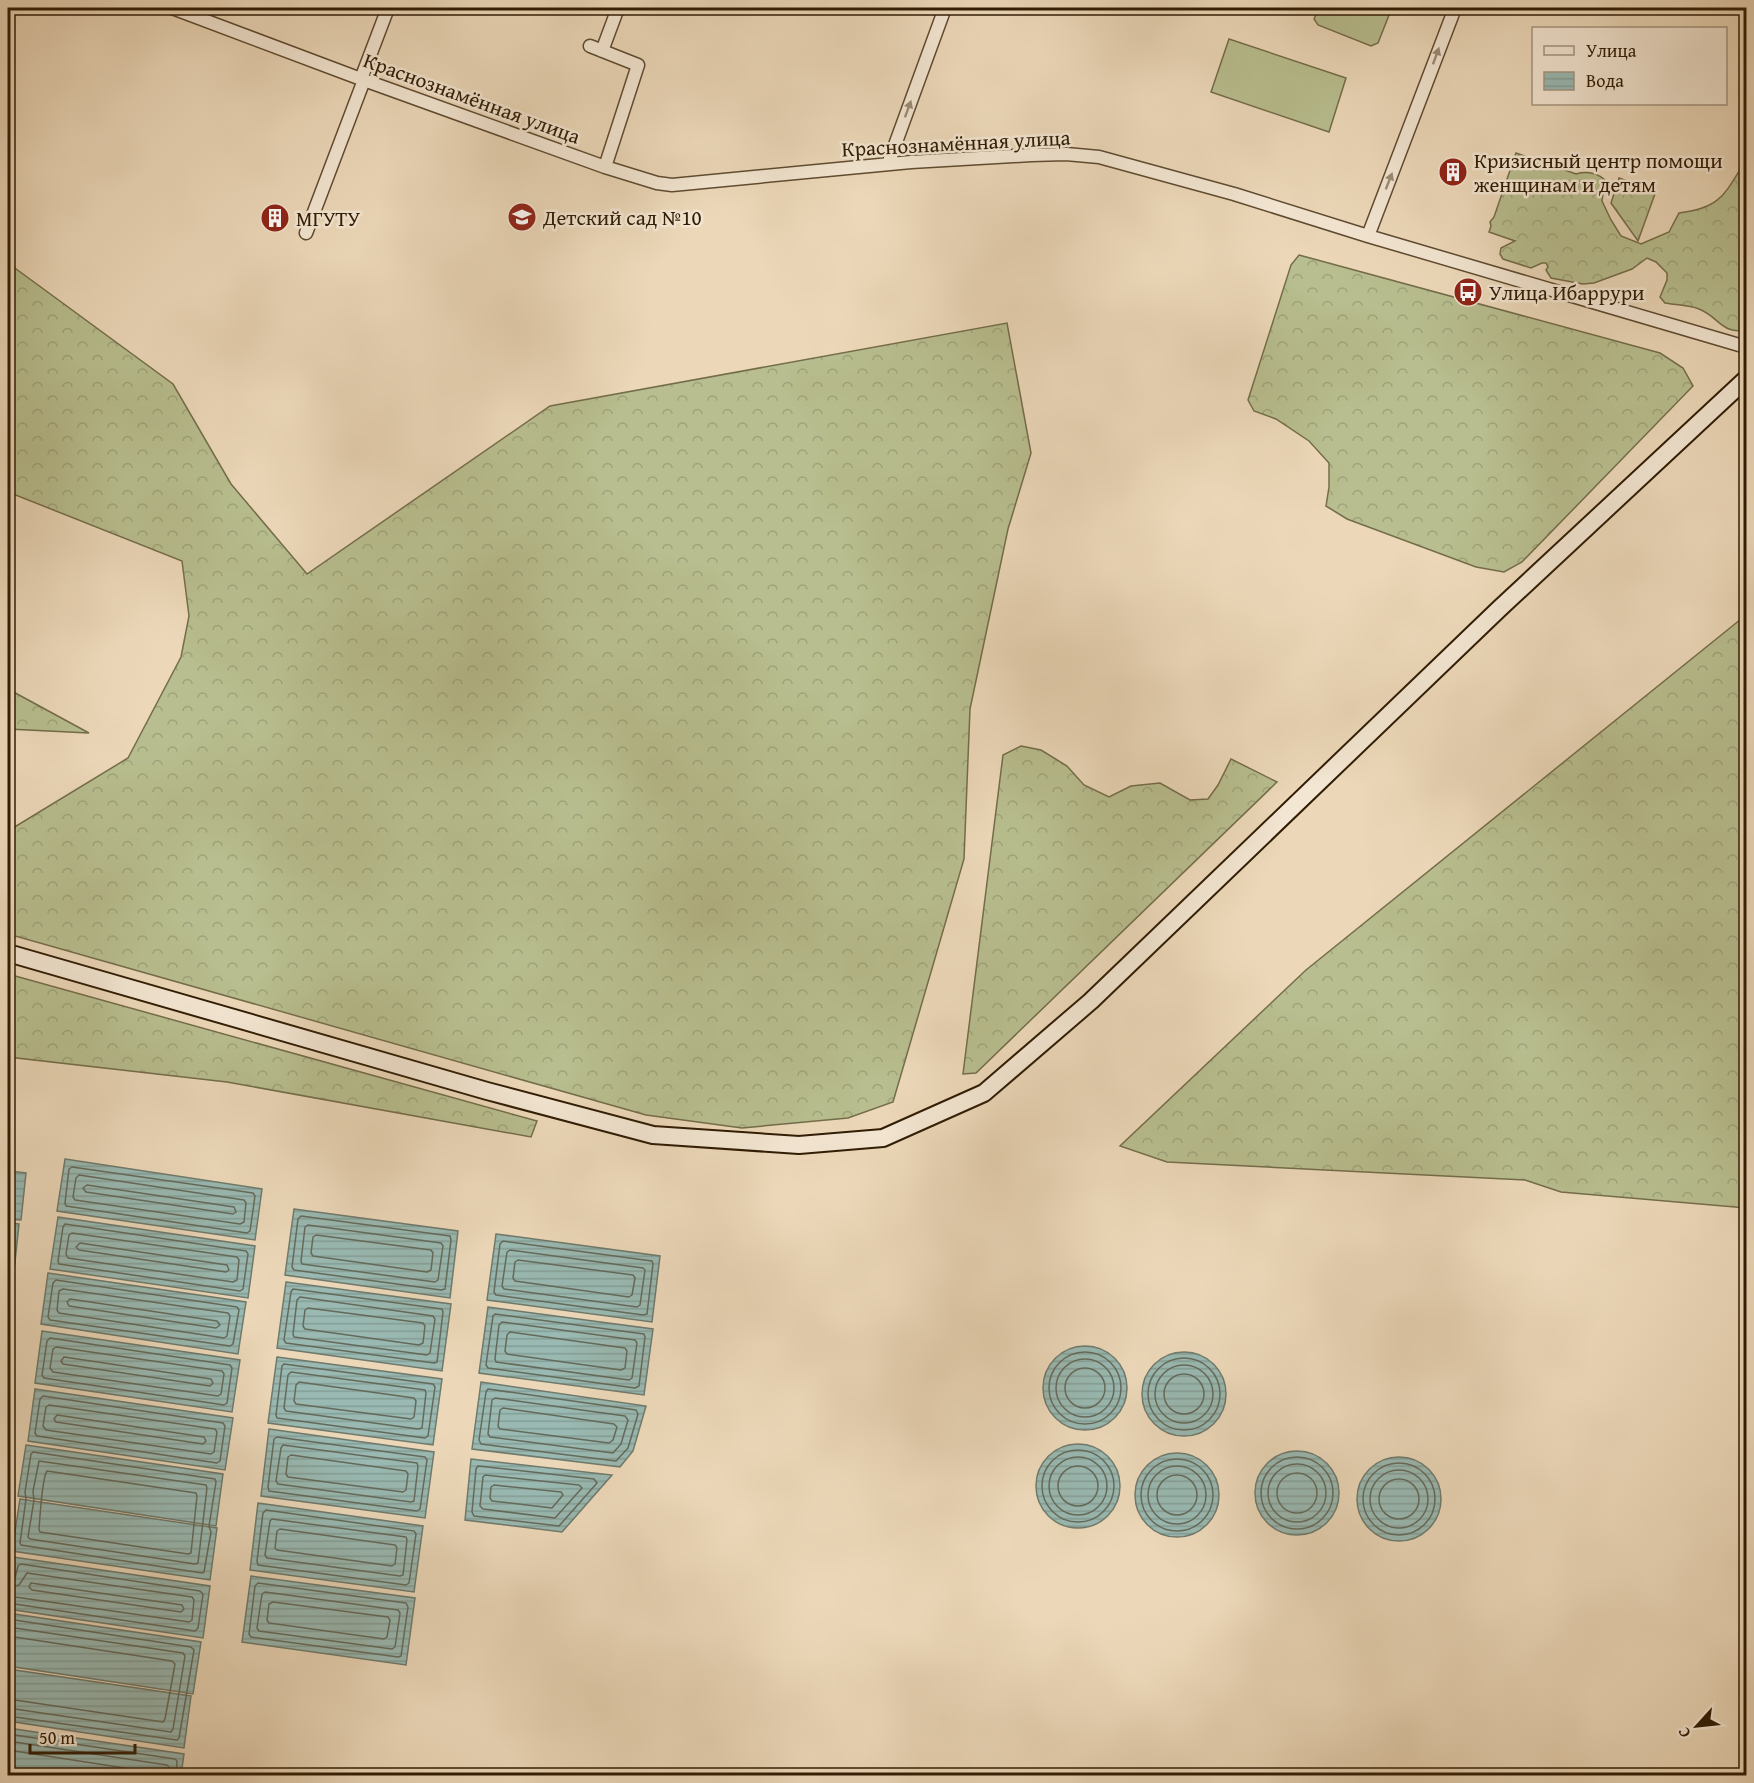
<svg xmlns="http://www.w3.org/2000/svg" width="1754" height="1783" font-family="'Gentium Book Plus',serif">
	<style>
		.forest { fill: url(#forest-crowns); stroke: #746d4a; stroke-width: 1.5 }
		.pitch { fill: #b8be8f; stroke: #746d4a; stroke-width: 1.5 }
		.water { fill: url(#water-rules); stroke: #6f7a6c; stroke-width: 1.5 }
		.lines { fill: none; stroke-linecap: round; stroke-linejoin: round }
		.shore { stroke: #646a5b; stroke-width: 1.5 }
		.minor-casing { stroke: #5f4b31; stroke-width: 15 }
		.secondary-casing { stroke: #301c04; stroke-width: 20 }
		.minor { stroke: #f3e6d2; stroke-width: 12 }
		.secondary { stroke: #f3e6d2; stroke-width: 16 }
		.oneway { fill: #9b8b75 }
		.labels { text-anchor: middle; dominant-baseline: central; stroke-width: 5; stroke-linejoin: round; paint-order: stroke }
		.street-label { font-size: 21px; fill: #301c04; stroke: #f3e6d2 }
		.poi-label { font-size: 21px; fill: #301c04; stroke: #f3e6d2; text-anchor: start }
	</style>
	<defs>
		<pattern id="forest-crowns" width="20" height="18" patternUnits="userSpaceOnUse" patternTransform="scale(1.5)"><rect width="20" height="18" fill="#b8be8f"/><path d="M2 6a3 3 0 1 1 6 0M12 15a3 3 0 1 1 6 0" fill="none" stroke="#9ea37a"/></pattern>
		<pattern id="water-rules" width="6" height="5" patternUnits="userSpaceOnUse" patternTransform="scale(1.5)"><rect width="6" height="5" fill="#99b9b2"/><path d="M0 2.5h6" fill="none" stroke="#849e97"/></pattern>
	</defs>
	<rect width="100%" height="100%" fill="#ecd8b9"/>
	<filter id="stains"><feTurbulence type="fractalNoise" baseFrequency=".00333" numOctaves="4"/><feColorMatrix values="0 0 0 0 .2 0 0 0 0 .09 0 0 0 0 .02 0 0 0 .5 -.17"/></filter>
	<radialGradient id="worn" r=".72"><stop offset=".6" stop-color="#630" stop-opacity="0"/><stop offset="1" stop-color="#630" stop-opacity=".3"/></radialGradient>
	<!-- forest -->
	<path class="forest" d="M1516,153L1576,174C1587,171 1596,172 1605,180L1602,201L1611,220L1621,236L1641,244L1669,232L1679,213C1722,208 1725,193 1746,160V330C1722,335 1718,316 1699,309C1689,305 1676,305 1665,303L1660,297L1667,280V273L1656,262L1647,258L1632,269L1594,283L1583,284L1551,278L1546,270L1548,267L1546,263H1542L1531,268L1503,259L1500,254L1501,248L1515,241L1489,232L1491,226L1490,222L1494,217Z
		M1619,178L1656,191L1638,241L1611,203Z
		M1299,255L1660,353L1683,368L1693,386L1522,562L1504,572L1476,567L1347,519L1326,506L1329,487V463L1309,441L1276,419L1254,411L1248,400L1291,265Z
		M8,263L173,384L231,484L307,574L550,406L1007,323L1031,453L1008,529L970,709L964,859L893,1102L848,1118L742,1128L646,1115L8,934V831L128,758L181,657L189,616L182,561L8,492Z
		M1746,615V1208L1561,1192L1525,1180L1167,1162L1120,1146L1306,970Z
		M8,689L89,733L8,729Z
		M1021,746L1041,750L1067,766L1084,785L1109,797L1131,786L1160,783L1190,800L1208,799L1218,785L1231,759L1277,782L976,1073L963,1074L1003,755Z
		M8,974L537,1121L531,1137L227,1082L8,1057Z"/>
	<!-- pitch -->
	<path class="pitch" d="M1319,8H1391V10L1378,43L1371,46L1318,25L1314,19Z
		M1229,39L1346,78L1329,132L1211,92Z"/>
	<!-- water -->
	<path class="water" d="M65,1159L262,1189L255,1240L57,1211Z
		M8,1171L26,1173L21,1220L8,1219Z
		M294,1209L458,1231L450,1298L285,1275Z
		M58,1217L255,1246L248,1298L50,1269Z
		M8,1223L19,1224L14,1271H8Z
		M496,1234L660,1256L652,1322L487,1300Z
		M48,1273L246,1302L238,1354L41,1324Z
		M286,1282L451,1304L442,1371L277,1348Z
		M488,1307L653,1329L644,1395L479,1373Z
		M42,1331L240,1360L232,1412L35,1383Z
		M1043 1388a42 42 0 1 1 84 0a42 42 0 1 1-84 0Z
		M1142 1394a42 42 0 1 1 84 0a42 42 0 1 1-84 0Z
		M277,1357L442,1379L433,1445L268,1423Z
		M481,1382L646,1406L633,1451L620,1467L472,1449Z
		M35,1389L233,1418L225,1470L28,1441Z
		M269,1429L434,1452L425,1518L261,1496Z
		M1036 1486a42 42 0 1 1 84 0a42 42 0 1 1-84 0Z
		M26,1445L223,1474L216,1526L18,1496Z
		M1255 1493a42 42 0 1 1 84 0a42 42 0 1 1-84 0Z
		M1135 1495a42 42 0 1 1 84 0a42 42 0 1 1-84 0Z
		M1357 1499a42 42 0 1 1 84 0a42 42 0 1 1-84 0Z
		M471,1459L612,1475L562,1532L465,1520Z
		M20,1499L217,1528L210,1580L12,1551Z
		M258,1503L423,1526L414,1592L250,1570Z
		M13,1557L210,1586L203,1638L8,1609V1594Z
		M251,1576L415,1598L406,1665L242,1642Z
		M8,1613L201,1642L193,1694L8,1666Z
		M8,1669L191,1696L184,1748L8,1721Z
		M8,1728L184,1754L181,1775H8Z"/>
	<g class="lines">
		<!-- shore -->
		<path class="shore" d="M72,1167L253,1193L255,1196L250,1231L247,1233L66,1206L65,1203L69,1169Z
			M79,1175L244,1200L246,1203L244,1222L240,1224L75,1200L73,1197L76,1178Z
			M87,1185L234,1207L236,1212L233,1214L86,1192L83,1188Z
			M301,1216L450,1236L451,1240L445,1289L441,1290L294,1270L292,1267L298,1219Z
			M65,1224L246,1251L248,1254L243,1289L240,1291L59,1264L58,1261L63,1227Z
			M308,1225L441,1243L443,1246L438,1280L435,1282L302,1264L301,1261L305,1227Z
			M72,1233L237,1257L239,1260L237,1280L233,1282L68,1258L66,1254L69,1235Z
			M316,1235L431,1250L433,1253L431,1270L427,1272L313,1256L311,1253L313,1237Z
			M503,1241L652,1261L653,1264L647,1314L643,1315L496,1295L494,1292L500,1244Z
			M80,1243L227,1265L229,1270L226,1272L79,1250L76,1247Z
			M510,1250L643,1268L645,1270L640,1305L637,1307L504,1289L502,1286L507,1252Z
			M518,1260L633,1275L635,1278L632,1295L629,1297L515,1281L513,1278L515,1262Z
			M56,1280L237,1307L239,1310L233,1344L230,1346L50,1320L48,1317L53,1283Z
			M63,1289L228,1313L230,1316L227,1336L224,1338L59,1313L57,1310L59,1291Z
			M293,1289L442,1309L443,1312L437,1362L434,1363L286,1343L284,1340L291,1292Z
			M300,1297L433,1316L435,1319L430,1353L427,1355L294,1337L293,1334L297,1300Z
			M70,1299L217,1321L220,1325L216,1328L69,1306L67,1302Z
			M308,1308L423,1323L425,1326L423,1343L419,1345L305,1329L303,1326L305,1310Z
			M495,1314L644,1334L645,1337L639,1386L635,1388L488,1368L486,1365L493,1316Z
			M502,1322L635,1340L637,1343L632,1378L629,1380L496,1362L495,1359L499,1325Z
			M510,1332L625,1348L627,1351L625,1368L621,1370L507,1354L505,1351L507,1335Z
			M50,1338L230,1365L232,1368L227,1403L224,1405L44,1378L42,1375L47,1341Z
			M56,1347L222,1371L224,1374L221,1394L218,1396L53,1372L50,1368L53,1349Z
			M1049 1388a36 36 0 1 1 72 0a36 36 0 1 1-72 0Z
			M64,1357L211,1379L213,1383L210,1386L63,1364L61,1361Z
			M1148 1394a36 36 0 1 1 72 0a36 36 0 1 1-72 0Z
			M1056 1388a29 29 0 1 1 58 0a29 29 0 1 1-58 0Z
			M284,1364L433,1384L435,1387L428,1436L425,1438L277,1418L276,1415L282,1366Z
			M1155 1394a29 29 0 1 1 58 0a29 29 0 1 1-58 0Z
			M1065 1388a20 20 0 1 1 40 0a20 20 0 1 1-40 0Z
			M291,1372L425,1390L426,1393L422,1428L418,1429L286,1411L284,1408L288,1375Z
			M1164 1394a20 20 0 1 1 40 0a20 20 0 1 1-40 0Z
			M299,1382L414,1398L416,1401L414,1417L411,1419L296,1404L294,1401L296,1385Z
			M488,1389L636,1410L638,1414L628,1448L616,1461L481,1444L479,1440L486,1392Z
			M43,1396L223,1423L225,1426L220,1461L217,1463L37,1436L35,1433L40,1399Z
			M495,1398L625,1416L628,1420L621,1444L613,1453L490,1437L488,1434L492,1400Z
			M49,1405L215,1429L217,1432L214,1452L211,1454L46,1430L43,1426L46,1407Z
			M503,1408L614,1424L617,1427L613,1440L609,1443L500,1429L498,1426L500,1410Z
			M57,1415L204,1437L206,1441L203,1444L56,1422L54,1419Z
			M277,1437L425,1457L427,1460L420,1509L417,1511L269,1491L268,1487L274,1439Z
			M283,1445L417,1463L418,1466L414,1501L411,1502L278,1484L276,1481L281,1448Z
			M1042 1486a36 36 0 1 1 72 0a36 36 0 1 1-72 0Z
			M33,1452L215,1479L216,1482L209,1526L211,1532L204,1572L202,1573L21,1545L20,1543L26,1499L25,1492L31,1454Z
			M291,1455L406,1471L408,1474L406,1490L403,1492L288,1477L286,1474L288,1457Z
			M1261 1493a36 36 0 1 1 72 0a36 36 0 1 1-72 0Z
			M1049 1486a29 29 0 1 1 58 0a29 29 0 1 1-58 0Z
			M1141 1495a36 36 0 1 1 72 0a36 36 0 1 1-72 0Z
			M39,1461L206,1485L207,1488L198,1563L195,1564L30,1539L28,1537L34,1500L33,1491Z
			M1363 1499a36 36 0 1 1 72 0a36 36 0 1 1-72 0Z
			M1268 1493a29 29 0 1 1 58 0a29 29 0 1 1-58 0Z
			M478,1466L594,1479L597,1483L559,1526L474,1516L472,1512L476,1469Z
			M1148 1495a29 29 0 1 1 58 0a29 29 0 1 1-58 0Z
			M1058 1486a20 20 0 1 1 40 0a20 20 0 1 1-40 0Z
			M1370 1499a29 29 0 1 1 58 0a29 29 0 1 1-58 0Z
			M47,1471L196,1493L197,1496L191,1553L188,1554L40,1532L39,1529C40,1517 42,1478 47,1471Z
			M1277 1493a20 20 0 1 1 40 0a20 20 0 1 1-40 0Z
			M485,1475L579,1485L582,1488L555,1518L483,1509L480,1506L483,1477Z
			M1157 1495a20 20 0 1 1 40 0a20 20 0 1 1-40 0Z
			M1379 1499a20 20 0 1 1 40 0a20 20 0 1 1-40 0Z
			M494,1485L561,1492L563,1495L552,1508L492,1501L490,1498L491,1487Z
			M266,1510L414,1531L416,1534L409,1583L406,1585L258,1565L257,1561L263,1513Z
			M272,1519L406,1537L407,1540L403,1575L400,1576L267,1558L265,1555L270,1521Z
			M280,1529L395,1545L397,1548L395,1564L392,1566L277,1550L275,1548L277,1531Z
			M8,1580L15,1578L18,1566L21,1564L200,1591L203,1594L198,1628L195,1631L8,1603
			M31,1583L182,1605L184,1609L181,1612L32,1590L29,1587Z
			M258,1583L406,1603L408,1607L401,1656L398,1657L251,1637L249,1634L255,1586Z
			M8,1588L19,1585L27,1573L192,1597L194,1600L192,1620L189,1622L8,1596
			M265,1592L398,1610L400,1613L395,1647L392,1649L259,1631L257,1628L262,1594Z
			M273,1602L388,1617L390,1620L387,1637L384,1639L269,1623L267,1620L269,1604Z
			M8,1619L191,1647L194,1650L179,1738L177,1740L8,1716
			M8,1627L183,1653L185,1656L173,1729L171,1732L8,1708
			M8,1636L172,1661L175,1664L165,1719L163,1722L8,1699
			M8,1734L175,1759L177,1761L176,1776
			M8,1741L167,1765L169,1767L168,1776
			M8,1750L157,1773L159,1776"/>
		<!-- minor casing -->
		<g class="minor-casing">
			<path id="minor" d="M172,8L361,79L605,167L657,183L672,185L911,162L1031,155L1066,154L1099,157L1234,194L1368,236L1746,347
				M590,46L638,65L605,167
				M602,51L618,8
				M361,79L388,8
				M888,164L945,8
				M306,233L364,80
				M1368,236L1455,8"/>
		</g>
		<!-- secondary casing -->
		<g class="secondary-casing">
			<path id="secondary" d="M8,953L487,1091L653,1135L799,1145L883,1138L984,1093L1091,1001L1499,609L1746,379"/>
		</g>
		<!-- minor -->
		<use href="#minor" class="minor"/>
		<!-- secondary -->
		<use href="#secondary" class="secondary"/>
	</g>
	<!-- one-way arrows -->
	<defs><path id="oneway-solid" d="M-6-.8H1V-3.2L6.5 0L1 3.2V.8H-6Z" transform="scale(1.5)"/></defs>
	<g class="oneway">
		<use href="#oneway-solid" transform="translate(1436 56) rotate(-70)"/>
		<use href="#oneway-solid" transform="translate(908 109) rotate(-70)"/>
		<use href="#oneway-solid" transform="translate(1389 181) rotate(-69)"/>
	</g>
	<!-- icons -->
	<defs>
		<g id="building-disc" transform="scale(1.5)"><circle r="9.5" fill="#8f2418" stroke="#f3e6d2"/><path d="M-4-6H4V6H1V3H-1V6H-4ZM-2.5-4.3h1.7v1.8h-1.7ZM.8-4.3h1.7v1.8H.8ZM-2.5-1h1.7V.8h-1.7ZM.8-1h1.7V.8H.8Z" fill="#fff"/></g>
		<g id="school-disc" transform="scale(1.5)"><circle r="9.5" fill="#8f2418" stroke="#f3e6d2"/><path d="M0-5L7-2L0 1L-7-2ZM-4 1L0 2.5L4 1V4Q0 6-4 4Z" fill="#fff"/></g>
		<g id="bus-disc" transform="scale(1.5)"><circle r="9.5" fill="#8f2418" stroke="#f3e6d2"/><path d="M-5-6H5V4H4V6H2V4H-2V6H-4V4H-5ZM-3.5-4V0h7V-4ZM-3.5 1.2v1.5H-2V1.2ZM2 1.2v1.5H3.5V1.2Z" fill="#fff"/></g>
	</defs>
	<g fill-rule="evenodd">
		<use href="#building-disc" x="1453" y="172"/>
		<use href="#school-disc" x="522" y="217"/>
		<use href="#building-disc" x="275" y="218"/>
		<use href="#bus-disc" x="1468" y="292"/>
	</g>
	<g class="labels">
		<!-- street labels -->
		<g class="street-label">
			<text transform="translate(472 98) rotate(20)">Краснознамённая улица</text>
			<text transform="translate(956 143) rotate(-3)">Краснознамённая улица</text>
		</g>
		<!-- poi labels -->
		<g class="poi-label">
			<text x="1474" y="160">Кризисный центр помощи<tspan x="1474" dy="24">женщинам и детям</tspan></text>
			<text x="543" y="217">Детский сад №10</text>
			<text x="296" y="218">МГУТУ</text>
			<text x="1489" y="292">Улица Ибаррури</text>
		</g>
	</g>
	<!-- margin -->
	<rect width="1754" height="1783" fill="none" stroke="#ecd8b9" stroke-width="30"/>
	<rect x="9" y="9" width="1736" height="1765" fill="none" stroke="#301c04" stroke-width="3"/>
	<rect x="15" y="15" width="1724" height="1753" fill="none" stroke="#301c04" stroke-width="1.5"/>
	<!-- legend -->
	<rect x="1532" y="27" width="195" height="78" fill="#f3e6d2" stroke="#a59580" stroke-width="1.5"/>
	<rect x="1544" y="46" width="30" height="9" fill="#f3e6d2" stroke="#a59580" stroke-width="1.5"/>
	<text x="1586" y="57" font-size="18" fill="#301c04">Улица</text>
	<rect x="1544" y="72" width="30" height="18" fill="url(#water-rules)" stroke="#a59580" stroke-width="1.5"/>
	<text x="1586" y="87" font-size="18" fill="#301c04">Вода</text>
	<!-- north arrow -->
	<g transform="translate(1697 1726) rotate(243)" stroke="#f3e6d2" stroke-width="4.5" paint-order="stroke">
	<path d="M0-4.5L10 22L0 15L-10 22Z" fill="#301c04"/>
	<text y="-9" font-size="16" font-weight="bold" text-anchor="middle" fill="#301c04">С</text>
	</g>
	<!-- scale -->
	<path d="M30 1744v9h105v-9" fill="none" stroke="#301c04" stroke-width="3"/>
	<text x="39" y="1744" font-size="18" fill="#301c04" stroke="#f3e6d2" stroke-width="4.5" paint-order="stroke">50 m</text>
	<rect width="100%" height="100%" filter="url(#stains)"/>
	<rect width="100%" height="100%" fill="url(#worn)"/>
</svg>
